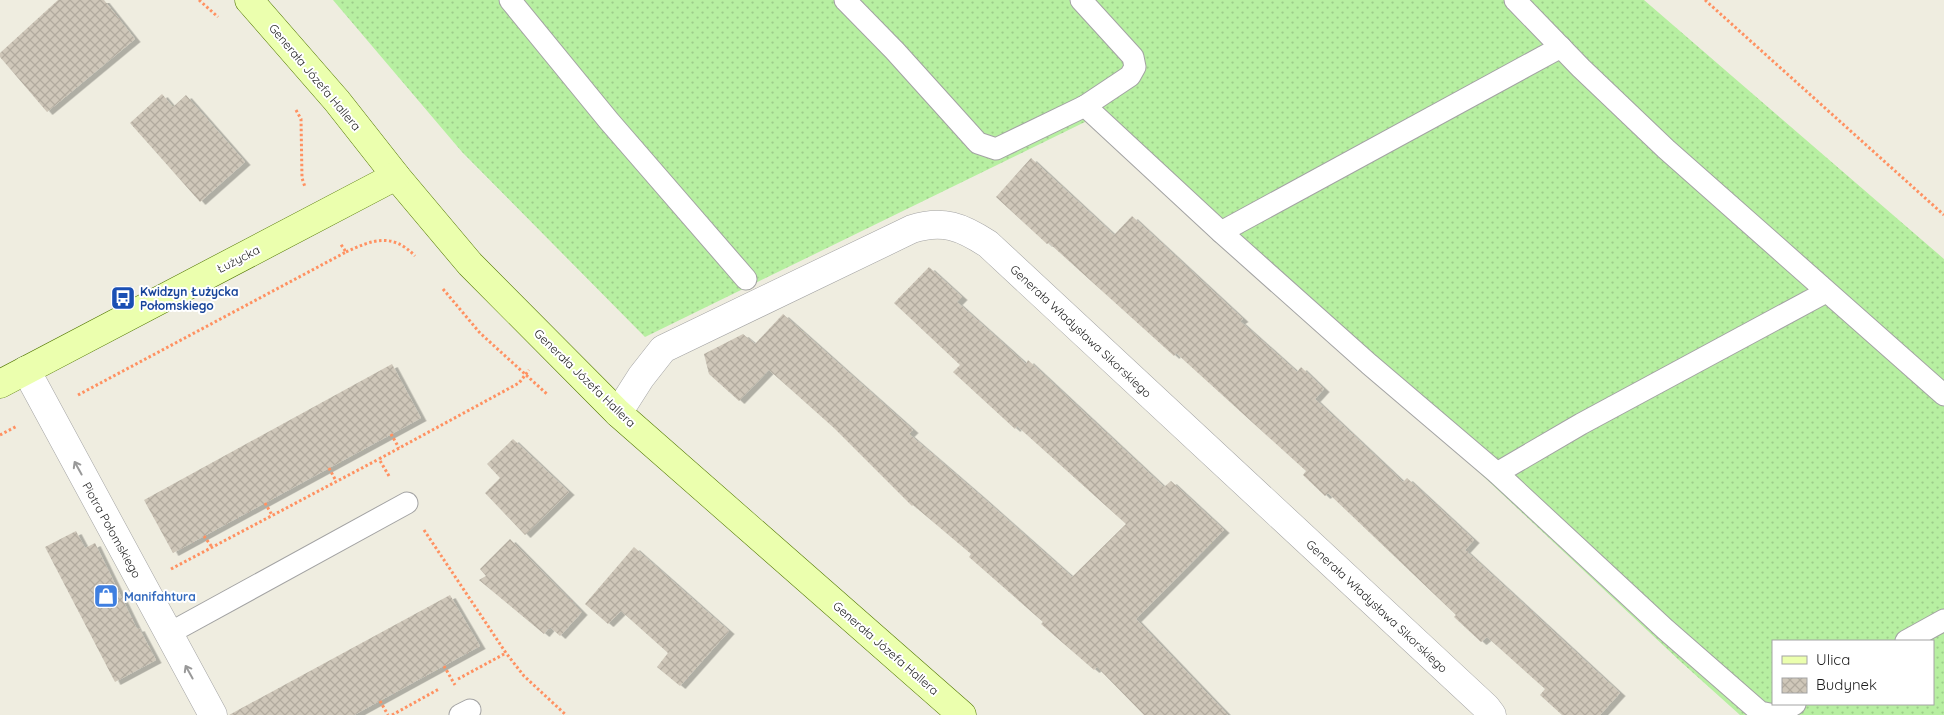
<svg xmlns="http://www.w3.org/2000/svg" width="1944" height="715" font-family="Quicksand,sans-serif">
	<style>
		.garden { fill: url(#garden-dots); fill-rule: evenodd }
		.building { fill: url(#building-cross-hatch); filter: url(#shadow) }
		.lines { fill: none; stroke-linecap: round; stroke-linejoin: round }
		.lane-casing { stroke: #a3a3a3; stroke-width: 23 }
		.street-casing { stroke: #a3a3a3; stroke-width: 29 }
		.secondary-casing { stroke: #517600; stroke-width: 29 }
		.path { stroke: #ff9161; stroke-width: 3; stroke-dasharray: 2.5 2.5; stroke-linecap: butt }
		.lane { stroke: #fff; stroke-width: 21 }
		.street { stroke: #fff; stroke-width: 28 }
		.secondary { stroke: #ebffae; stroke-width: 28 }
		.oneway { stroke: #999 }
		.labels { text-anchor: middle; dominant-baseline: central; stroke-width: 4; stroke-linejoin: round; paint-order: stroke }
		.street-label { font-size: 12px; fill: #1c1c1c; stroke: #fff }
		.transit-label { font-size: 12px; font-weight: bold; fill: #164399; stroke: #fff; text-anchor: start }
		.shop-label { font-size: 12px; font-weight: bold; fill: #366cbe; stroke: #fff; text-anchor: start }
	</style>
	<defs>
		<pattern id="garden-dots" width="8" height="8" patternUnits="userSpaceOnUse" patternTransform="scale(1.25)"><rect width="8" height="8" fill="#b7efa1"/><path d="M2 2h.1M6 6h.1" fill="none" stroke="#9dcc8a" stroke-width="1.8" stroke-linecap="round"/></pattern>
		<pattern id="building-cross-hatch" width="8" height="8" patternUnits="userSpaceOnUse" patternTransform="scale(1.25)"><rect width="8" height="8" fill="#cfc7b9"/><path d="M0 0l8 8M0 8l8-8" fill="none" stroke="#b1aa9e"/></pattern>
		<filter id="shadow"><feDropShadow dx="5.5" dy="3" stdDeviation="0" flood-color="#0004"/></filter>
	</defs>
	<rect width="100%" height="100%" fill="#efede0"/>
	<!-- garden -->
	<path class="garden" d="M333,0H1644L1944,259V715H1740L1681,662L1483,476L1089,120L645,337L462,152ZM1773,641H1933V704H1773Z"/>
	<!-- building -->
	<g class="building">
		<polygon points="58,0 104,0 135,39 47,112 0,57 0,53"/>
		<polygon points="162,94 173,107 186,95 245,162 200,202 130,123"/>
		<polygon points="1031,158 1114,235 1132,216 1243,319 1240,321 1297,372 1301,367 1324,389 1315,399 1403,482 1407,478 1474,540 1465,550 1620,693 1600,715 1562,715 1540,695 1545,689 1487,637 1481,642 1454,617 1456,615 1328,493 1325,496 1303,475 1306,471 1176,353 1174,356 1049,243 1047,244 996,197"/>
		<polygon points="929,267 962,297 957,302 1026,364 1028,360 1164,487 1171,481 1224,530 1136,619 1228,715 1144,715 1097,667 1094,670 1041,624 1043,622 969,557 971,554 913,505 912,506 834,428 769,370 739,401 709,374 704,354 743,334 755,344 783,314 913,430 909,434 982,497 1072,577 1126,524 1017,426 1015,429 953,372 960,365 894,303"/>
		<polygon points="392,364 421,418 173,553 144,500"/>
		<polygon points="513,439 569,492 525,535 485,493 500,478 487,464"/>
		<polygon points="76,531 85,548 95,543 137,629 139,628 156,660 115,682 45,547"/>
		<polygon points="510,539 582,612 560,636 550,627 544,634 479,580 486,576 480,569"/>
		<polygon points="634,547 729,631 680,686 657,667 668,653 621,611 608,624 585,604"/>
		<polygon points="450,595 480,646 354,715 229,715"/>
	</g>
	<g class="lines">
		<defs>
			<g id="lane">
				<polyline points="510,0 609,121 746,279"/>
				<polyline points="845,0 895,51 978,143 996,149 1085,106 1221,232 1369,364 1497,473 1665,629 1760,712 1774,715"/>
				<polyline points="1081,0 1133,57 1135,67 1130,76 1085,106"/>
				<polyline points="1515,0 1581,68 1666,149 1944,395"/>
				<polyline points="1221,232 1561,47"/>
				<polyline points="1497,473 1581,424 1826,292"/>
				<polyline points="168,634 407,503"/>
				<polyline points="1906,641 1944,620"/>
				<polyline points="460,715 470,710"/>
				<polyline points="1776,715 1795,704"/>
			</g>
			<g id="street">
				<polyline points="26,370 213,715"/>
				<path d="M618,413L641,377L663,349L912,229C943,219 962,227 988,244L1486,707L1492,715"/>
			</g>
			<g id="secondary">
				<polyline points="249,0 337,101 396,176 470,264 618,413 962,715"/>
				<polyline points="0,384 396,176"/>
			</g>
		</defs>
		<!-- lane casing -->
		<use href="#lane" class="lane-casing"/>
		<!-- street casing -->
		<use href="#street" class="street-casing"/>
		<!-- secondary casing -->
		<use href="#secondary" class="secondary-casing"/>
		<!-- path -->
		<g class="path">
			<polyline points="199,0 218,17"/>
			<polyline points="1705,0 1944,215"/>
			<polyline points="296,110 301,119 302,178 305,187"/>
			<path d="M346,252C372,240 392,232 415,256"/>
			<polyline points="443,289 480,333 548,395"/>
			<polyline points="78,395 346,252 340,243"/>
			<polyline points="391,434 399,448"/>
			<polyline points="0,435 17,426"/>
			<polyline points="329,468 336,481"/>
			<polyline points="389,476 379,459 519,383 529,370"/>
			<polyline points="265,503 272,515"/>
			<polyline points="424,530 506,653 524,676 566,715"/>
			<polyline points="204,536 212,547"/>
			<polyline points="171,569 379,459"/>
			<polyline points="444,666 455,685"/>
			<polyline points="458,679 506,653"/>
			<polyline points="380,701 388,715"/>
			<polyline points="392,715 439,689"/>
		</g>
		<!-- lane -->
		<use href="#lane" class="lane"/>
		<!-- street -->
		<use href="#street" class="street"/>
		<!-- secondary -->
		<use href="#secondary" class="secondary"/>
	</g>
	<!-- one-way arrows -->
	<defs><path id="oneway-shaft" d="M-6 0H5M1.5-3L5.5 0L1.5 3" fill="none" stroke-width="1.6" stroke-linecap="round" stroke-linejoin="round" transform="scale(1.25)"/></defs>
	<g class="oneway">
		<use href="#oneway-shaft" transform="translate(78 468) rotate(-119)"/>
		<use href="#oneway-shaft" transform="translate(189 672) rotate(-119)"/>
	</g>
	<!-- icons -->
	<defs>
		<symbol id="bus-square" viewBox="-11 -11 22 22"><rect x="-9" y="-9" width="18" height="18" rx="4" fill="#1a4fb4" stroke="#fff"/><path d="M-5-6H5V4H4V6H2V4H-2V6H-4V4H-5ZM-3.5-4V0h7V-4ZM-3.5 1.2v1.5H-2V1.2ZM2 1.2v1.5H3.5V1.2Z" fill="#fff"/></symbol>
		<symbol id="shop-square" viewBox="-11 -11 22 22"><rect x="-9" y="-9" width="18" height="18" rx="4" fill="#3f7fe0" stroke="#fff"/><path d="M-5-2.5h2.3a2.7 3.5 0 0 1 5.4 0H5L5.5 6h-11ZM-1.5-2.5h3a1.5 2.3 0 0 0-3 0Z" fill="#fff"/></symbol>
	</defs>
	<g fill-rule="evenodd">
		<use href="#bus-square" x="109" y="284" width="28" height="28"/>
		<use href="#shop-square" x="92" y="582" width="28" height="28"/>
	</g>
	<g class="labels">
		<!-- street labels -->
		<g class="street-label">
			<text transform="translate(315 77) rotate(50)">Generała Józefa Hallera</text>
			<text transform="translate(238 259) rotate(-27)">Łużycka</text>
			<text transform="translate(1081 331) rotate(43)">Generała Władysława Sikorskiego</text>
			<text transform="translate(585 378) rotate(44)">Generała Józefa Hallera</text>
			<text transform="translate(112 530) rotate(61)">Piotra Połomskiego</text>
			<text transform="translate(1377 606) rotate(43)">Generała Władysława Sikorskiego</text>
			<text transform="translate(886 648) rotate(41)">Generała Józefa Hallera</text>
		</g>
		<!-- transit labels -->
		<g class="transit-label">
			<text x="140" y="291">Kwidzyn Łużycka<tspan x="140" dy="14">Połomskiego</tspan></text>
		</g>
		<!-- shop labels -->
		<g class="shop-label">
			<text x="124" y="596">Manifahtura</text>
		</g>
	</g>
	<!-- legend -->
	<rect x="1772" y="640" width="162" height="65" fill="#ffffff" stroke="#a4a4a4"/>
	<rect x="1782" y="656" width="25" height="8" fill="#ebffae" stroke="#a4a4a4"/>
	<text x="1816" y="665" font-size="15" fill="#1c1c1c">Ulica</text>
	<rect x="1782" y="678" width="25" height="15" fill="url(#building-cross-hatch)" stroke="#a4a4a4"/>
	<text x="1816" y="690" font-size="15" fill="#1c1c1c">Budynek</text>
</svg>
